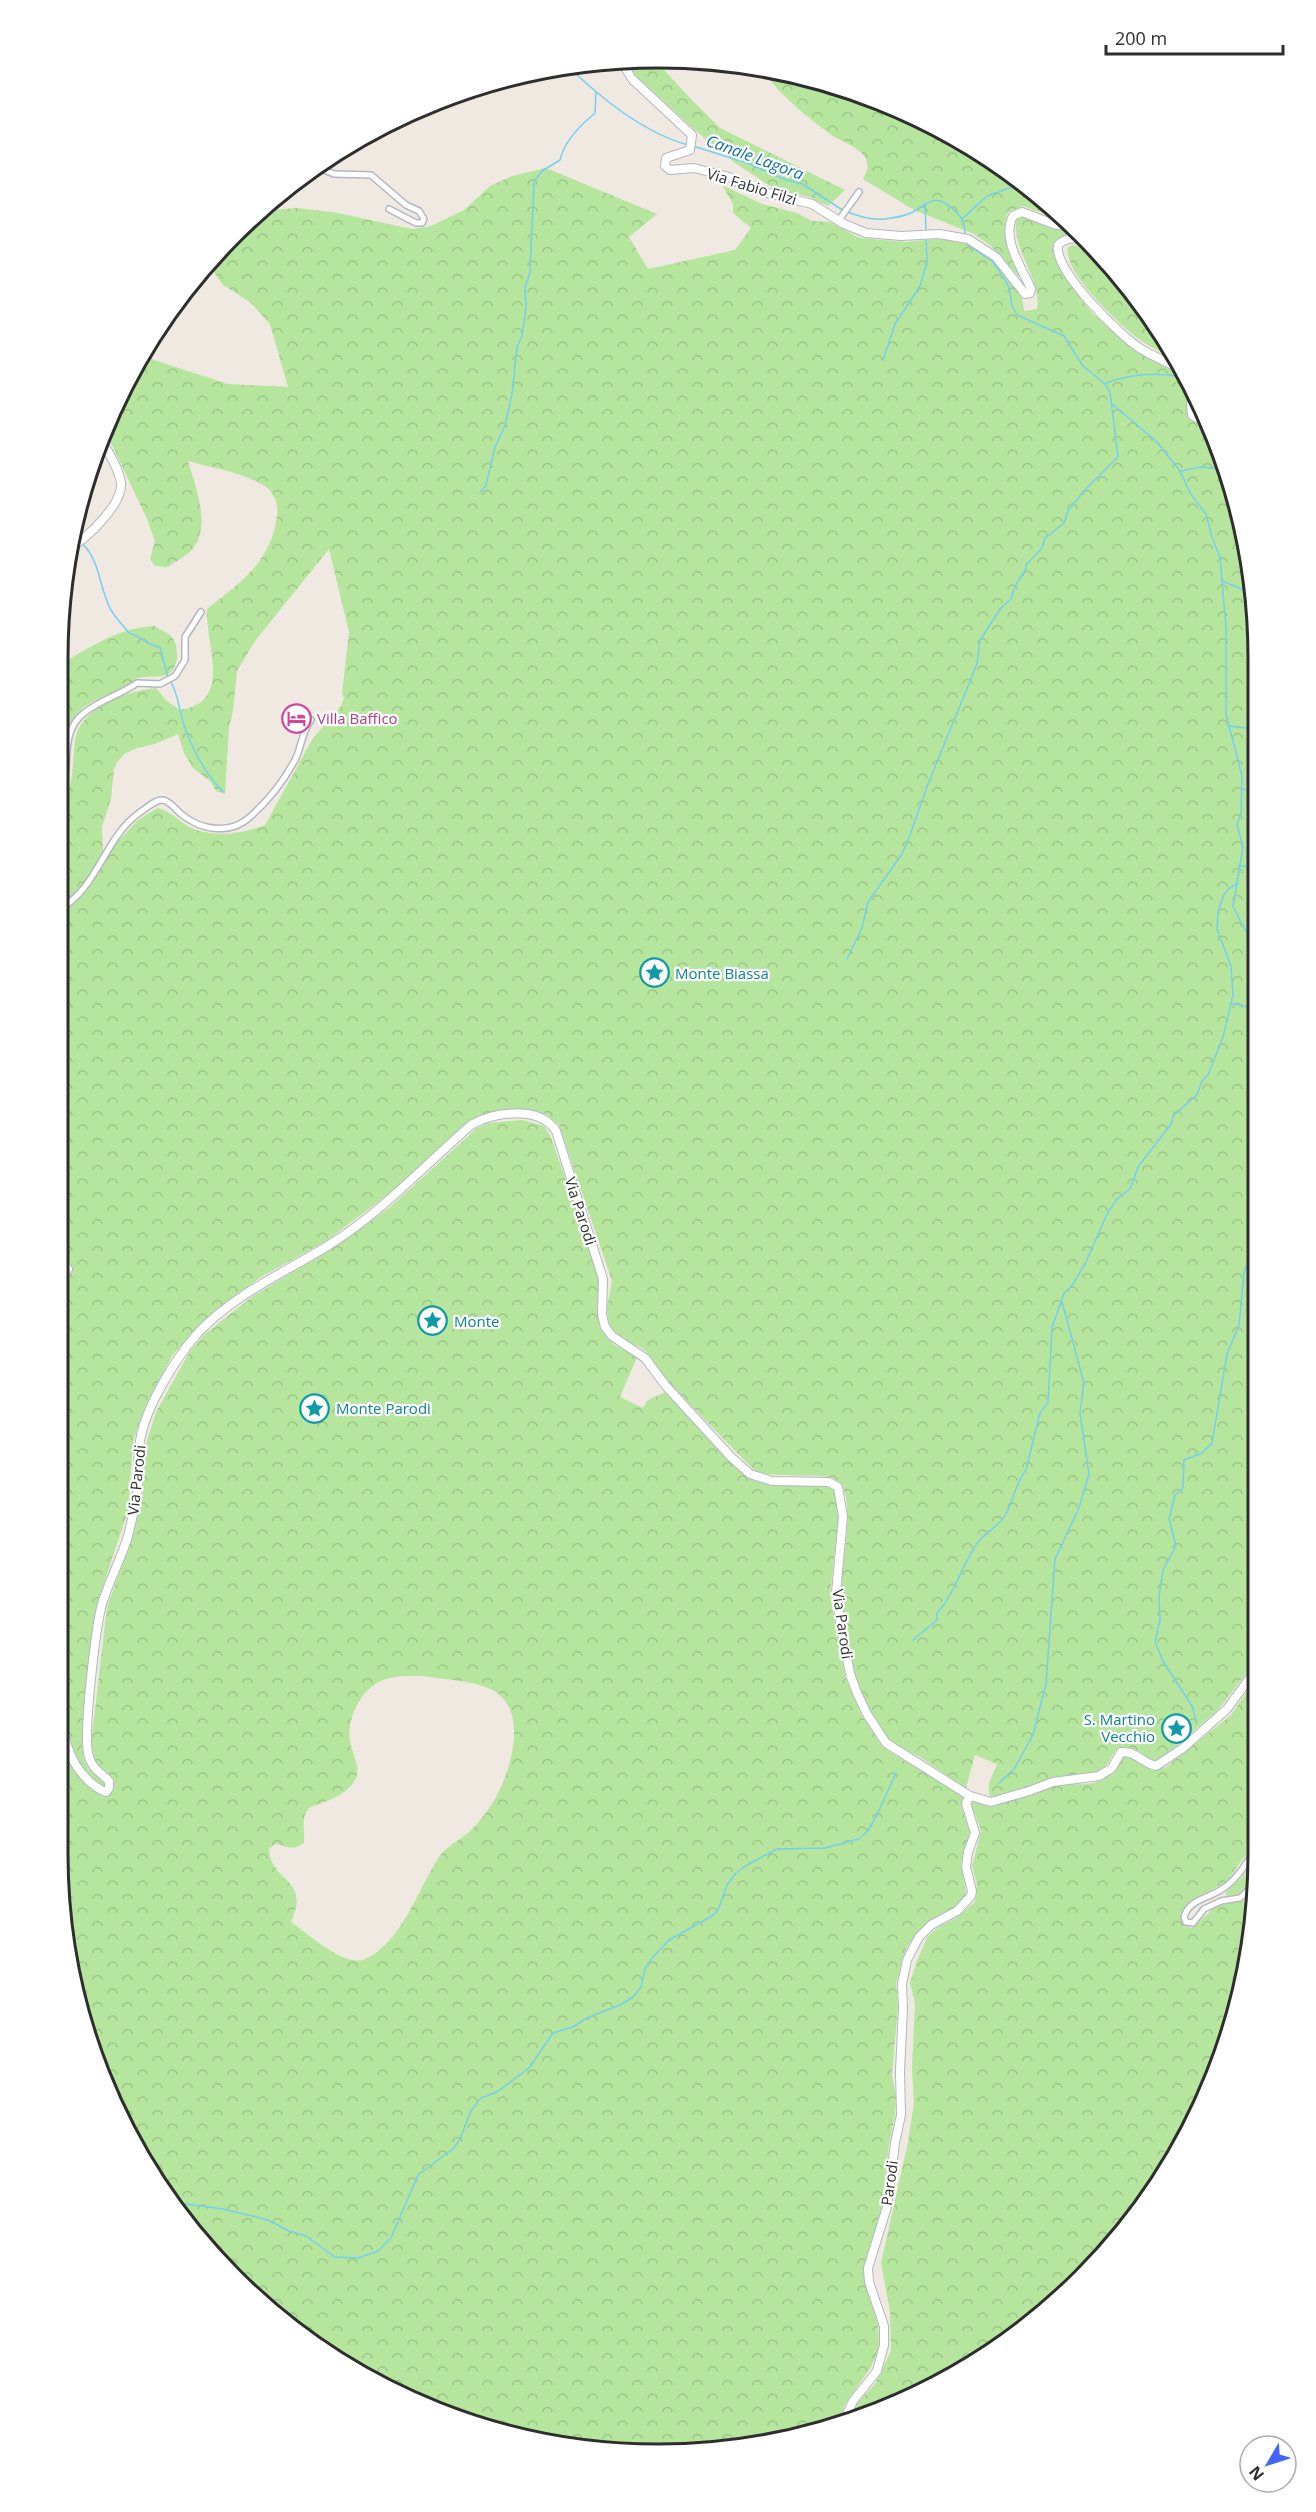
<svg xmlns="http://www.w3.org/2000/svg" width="1316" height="2512" font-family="'Open Sans',sans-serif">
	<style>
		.forest { fill: url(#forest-crowns); fill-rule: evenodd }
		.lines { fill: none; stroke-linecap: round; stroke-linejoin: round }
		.stream { stroke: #75cff0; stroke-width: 1.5 }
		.street-casing { stroke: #b4b7c1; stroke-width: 8 }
		.secondary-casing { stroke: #b4b7c1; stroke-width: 10 }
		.street { stroke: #fff; stroke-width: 5 }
		.secondary { stroke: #fff; stroke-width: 8 }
		.labels { text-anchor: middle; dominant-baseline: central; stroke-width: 4.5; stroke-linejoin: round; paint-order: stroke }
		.street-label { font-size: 15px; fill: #2e2e2e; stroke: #fff }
		.hotel-label { font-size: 15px; fill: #b23c85; stroke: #fff; text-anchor: start }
		.culture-label { font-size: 15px; fill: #0d838f; stroke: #fff; text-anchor: start }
		.water-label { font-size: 16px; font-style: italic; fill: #0d6fa3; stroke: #fff }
		.rim { fill: none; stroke: #2e2e2e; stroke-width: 3 }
	</style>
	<defs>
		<pattern id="forest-crowns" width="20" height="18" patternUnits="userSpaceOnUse" patternTransform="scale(1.5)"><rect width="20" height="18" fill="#b6e59e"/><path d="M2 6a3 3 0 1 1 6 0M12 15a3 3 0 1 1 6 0" fill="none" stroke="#9dc588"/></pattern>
	</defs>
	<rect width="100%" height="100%" fill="#efe9e1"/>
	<!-- forest -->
	<g class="forest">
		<polygon points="655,60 688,96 720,128 845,190 828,206 809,197 776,190 735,163 696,131 635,75 626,61"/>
		<path d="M761,69L814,78L924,119L1054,206L1066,219L1057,218L1023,206L1008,212C996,246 1019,252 1020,278L991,246L974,234L914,210L863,179C866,173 869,168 867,161C862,147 841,142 830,134C806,116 778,93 761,69Z"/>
		<path d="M546,168L657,214L629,237L648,269L735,250L751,228L733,213V204L722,185L762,204L797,213L812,221L830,222L859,238L905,242L935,239L964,242L994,261L1022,297L1024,311L1037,309C1042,278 1013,253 1016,221L1021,216L1052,228L1076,230L1083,237L1067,235L1058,239L1053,247L1059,266L1079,297L1093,314L1141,354L1183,375L1194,395L1187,405L1189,419L1196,422L1206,416L1213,428L1254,579L1257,1659L1219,1709L1160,1760L1155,1762C1143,1757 1137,1746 1122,1747C1112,1748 1111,1766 1098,1772C1083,1778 1068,1774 1053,1778C1032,1784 1013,1793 991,1797C984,1787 994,1774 997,1764L975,1755L966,1788C950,1778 935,1767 920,1757C909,1751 897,1748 888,1739C860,1710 841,1633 841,1593C841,1570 857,1497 838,1481C825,1470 776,1481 754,1470L666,1380L647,1352L640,1347L629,1343L611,1328L608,1319L607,1307L612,1281L559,1125L546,1114L526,1109L480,1115L470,1121L429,1161L378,1202L326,1241L261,1277L224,1304L199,1325L172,1356L145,1407L133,1441L128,1511L96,1607L82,1745C83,1753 84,1763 89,1769C95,1776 105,1778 105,1788C84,1777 73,1754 68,1731L57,1624L58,1287L70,1275L72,1269L66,1261L58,1260V824C64,808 70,791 72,774C74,761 73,745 77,732C87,706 131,690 156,688L167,701L180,710C234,702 205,645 207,609C241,582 271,562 277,516C279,504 274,491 263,485C240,472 213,468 188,461C195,485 211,525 194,547C189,555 176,561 168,567L155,566L150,559L155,541L147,519L105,430L119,392L142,356L228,384L288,387L270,324L250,302L223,285L208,264L257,211L298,208L338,213L412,229L431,226L464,210L490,186L512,176ZM329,549L349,632L342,694L344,698L341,706L313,738L265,825C242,834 208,839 186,825C175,818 170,811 157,808L137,821L110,850H103L102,827L111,799L114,769L118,761L124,754L137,748L155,744L178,734L184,753L193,768L210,781L216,791L225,794L229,727L233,711L237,671L255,641Z"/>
		<path d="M1072,245C1115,246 1154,325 1173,358C1162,352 1150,347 1140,340C1121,326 1062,272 1068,247Z"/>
		<path d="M154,626C159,629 165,631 170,635C179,643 180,665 170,673C162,679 148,675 138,678C133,680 131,683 127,686C111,695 87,700 75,716C58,737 64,763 58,787V666C88,648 118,628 154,626Z"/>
		<path d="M523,1120L544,1126L550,1135L601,1278L597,1307L601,1329L613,1344L637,1357L620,1397L643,1408L648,1400L666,1392L747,1478C776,1491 813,1479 834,1490L839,1512L830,1595L845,1676L860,1712L881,1745L890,1752L964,1796L961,1806L970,1832L961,1862L966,1893L964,1899L952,1909L930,1921L916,1935L907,1947L896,1983L898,2005L892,2075L896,2096L895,2115L889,2144L881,2209L864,2271L865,2282L878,2325L879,2349L871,2367L846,2403L838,2421L830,2429L813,2435L772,2441L756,2436L749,2439L743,2446L698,2454H618L515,2437L512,2428L488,2417L453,2412L416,2403L324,2354L261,2306L181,2220L137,2154L89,2048L68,1971L57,1854V1727C62,1757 79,1781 104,1797L113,1790V1780L96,1764L91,1744L107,1607L131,1541L143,1494L145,1447L156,1412L190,1351L205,1334L253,1296L330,1250L388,1209L476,1129L487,1123ZM423,1676C445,1680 475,1680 494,1691C533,1714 507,1787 485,1814C480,1820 476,1826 470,1831C461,1840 445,1847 439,1857C419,1887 401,1944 365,1959C344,1968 309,1934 291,1922C311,1877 271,1884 269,1849L275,1844C287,1846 294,1852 304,1842C305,1828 300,1818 310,1807C326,1802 348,1795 356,1778C361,1768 352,1753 350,1742C346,1718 362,1686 386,1679C398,1675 412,1676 423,1676Z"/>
		<path d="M1257,1677L1258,1838L1229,1878L1221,1885L1190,1901L1180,1914L1184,1926L1192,1928L1216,1906L1243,1901L1258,1889L1238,2010L1197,2120L1135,2220L1055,2306L992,2354L888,2409L850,2422L857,2403L875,2384L891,2351L890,2312L881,2263L908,2142L914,2103L912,2068L915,2003L910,1983L916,1963L928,1936L937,1928L956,1918L975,1902L977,1885L972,1866L981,1831L970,1801L994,1805L1065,1783C1092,1787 1111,1782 1121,1756L1136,1758L1151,1770L1166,1767L1231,1715Z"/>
		<polygon points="1258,1854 1258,1874 1238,1894 1227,1896 1225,1893 1243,1876"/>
	</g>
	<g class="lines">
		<!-- stream -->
		<g class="stream">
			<path d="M567,65C599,97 644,133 688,145"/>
			<polyline points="693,146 747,163 786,180 801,183 844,211"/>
			<polyline points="925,203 926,232"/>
			<path d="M848,212C860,217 873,220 885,219C893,218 905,216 913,212C929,202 936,193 954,210C962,217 965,224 965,235"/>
			<polyline points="962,219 987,196 1021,184"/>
			<polyline points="883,360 895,324 920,286 927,262 926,236"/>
			<path d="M1106,383C1130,374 1157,372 1184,377"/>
			<path d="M1111,403L1156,441L1180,471L1190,493L1206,514L1212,537L1220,557L1226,628V714L1242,776L1241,813L1237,825L1243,847L1233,906C1239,919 1246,933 1255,944"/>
			<polyline points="1181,471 1201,467 1224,469"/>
			<path d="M480,493L486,485L495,447L505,426L512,394L517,347L522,336L526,308L525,288L530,272L534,182L542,171L560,160C564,141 581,125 595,113L596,92"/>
			<polyline points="74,525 78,537"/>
			<path d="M83,544C100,562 99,585 109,606C113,616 123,625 129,633C142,636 147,646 160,647L168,678"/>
			<polyline points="1222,581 1254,594"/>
			<path d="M171,682C177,693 178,702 181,714C186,737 206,778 224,792"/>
			<polyline points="1229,726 1254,729"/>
			<polyline points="1243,789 1254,792"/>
			<polyline points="1239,865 1255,869"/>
			<polyline points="847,959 862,928 868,902 902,854 909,838 928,784 977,664 980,640 1001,608 1011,599 1015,586 1026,569 1026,565 1042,548 1045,538 1064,523 1068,511 1083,492 1118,457 1110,392 1105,384 1083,366 1064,336 1017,315 1012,306 1009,287 999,270 992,261 965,243"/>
			<polyline points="1231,1003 1255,1009"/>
			<path d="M913,1640L937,1620V1613C956,1592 961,1567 976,1545C984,1532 999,1528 1007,1512C1014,1498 1016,1482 1026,1470L1040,1413L1048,1402L1052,1328L1064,1293L1071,1287L1085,1264L1108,1212L1118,1198L1130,1189L1138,1167L1171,1124L1174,1115L1197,1095L1202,1081L1208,1075L1223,1037L1233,995L1231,966L1217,929L1218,912L1224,894L1231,887L1238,883"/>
			<polyline points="1196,1721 1192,1706 1163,1661 1155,1642 1160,1620 1159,1596 1163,1570 1176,1546 1169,1519 1175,1495 1183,1488 1184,1460 1202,1453 1212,1443 1227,1354 1239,1325 1244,1273 1246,1267 1256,1259"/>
			<polyline points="999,1783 1014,1769 1033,1735 1046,1684 1055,1559 1079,1508 1089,1474 1080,1413 1084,1383 1062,1302"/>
			<polyline points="172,2206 185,2204 223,2209 268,2220 289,2231 306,2236 335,2257 358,2258 378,2251 391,2238 418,2175 454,2148 460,2139 471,2111 481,2098 497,2092 529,2068 553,2033 573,2027 587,2018 622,2004 633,1997 641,1987 645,1969 652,1958 669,1940 712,1916 718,1910 727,1885 736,1873 747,1865 777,1849 825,1848 859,1839 867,1832 876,1817 896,1773"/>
		</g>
		<defs>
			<g id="street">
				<polyline points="317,167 334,174 371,175 406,205 419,211 424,219 422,223 416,223 389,209"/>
				<polyline points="839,220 859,192"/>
				<polyline points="58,637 64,627"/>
				<path d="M58,806C61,797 64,788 65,779C68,756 63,729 84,713C100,700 120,695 137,683L160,684L175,676L185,660V637L201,612"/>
				<path d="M58,910C98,889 104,838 139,813C145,809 156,799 163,800C170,801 176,810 181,814C202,831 231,835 251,816C269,800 285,779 296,758C301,747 303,729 311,720"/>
				<path d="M1258,1845C1248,1860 1240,1876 1225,1887C1212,1898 1189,1898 1184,1917L1186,1922L1193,1923L1204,1909L1221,1901L1240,1898L1258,1881"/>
			</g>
			<g id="secondary">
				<path d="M621,61L632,79L692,135L690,150L666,158L665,166L670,170L694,168L729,177L751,189L812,204L844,224L866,233L901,236L939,234L968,239L996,257L1025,294L1030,293L1031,289C1022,268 1001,239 1013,216L1022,212L1056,225L1073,226"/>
				<path d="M1090,244C1078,238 1069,235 1058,245C1053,270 1120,336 1141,349C1153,356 1166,362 1179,368"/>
				<polyline points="1196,398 1191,404 1192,415 1197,418 1204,413"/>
				<path d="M70,548C87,538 123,504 121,483C119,468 108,452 101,439"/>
				<polyline points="58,1282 68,1269 64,1264 58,1264"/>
				<path d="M57,1684C61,1719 62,1757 90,1782C95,1786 99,1790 106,1792L109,1788V1781C101,1773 92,1768 89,1757C82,1738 96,1626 102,1604C109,1581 121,1559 128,1536C132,1520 136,1503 138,1487C139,1472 137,1456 140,1441C145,1408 175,1359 197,1334C234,1294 284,1273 329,1245C382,1212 424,1166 471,1125C494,1112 539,1105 556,1131L603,1279L602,1315L605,1327L612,1336L645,1358L666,1386L731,1457L750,1474L772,1481L829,1482L838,1487L843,1517L836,1593L842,1633L850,1674L857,1693L867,1714L886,1743L970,1796L991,1802L1029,1791L1053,1782L1099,1776L1112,1768L1121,1752C1136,1751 1142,1763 1156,1766L1183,1748L1227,1709L1257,1668"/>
				<polyline points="842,2425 853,2401 877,2371 884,2345 884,2326 869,2282 868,2268 887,2207 895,2143 901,2115 900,2071 903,2008 902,1984 907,1960 919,1937 931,1925 957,1911 971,1896 972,1891 966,1867 968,1852 975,1833 966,1803 970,1796"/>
				<polyline points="750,2445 758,2441 763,2443"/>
			</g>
		</defs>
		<!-- street casing -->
		<use href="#street" class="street-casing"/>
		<!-- secondary casing -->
		<use href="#secondary" class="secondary-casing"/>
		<!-- street -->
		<use href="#street" class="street"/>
		<!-- secondary -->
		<use href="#secondary" class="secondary"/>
	</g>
	<!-- icons -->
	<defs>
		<symbol id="hotel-ring" viewBox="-11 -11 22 22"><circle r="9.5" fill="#fff" stroke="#d1479c" stroke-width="1.5"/><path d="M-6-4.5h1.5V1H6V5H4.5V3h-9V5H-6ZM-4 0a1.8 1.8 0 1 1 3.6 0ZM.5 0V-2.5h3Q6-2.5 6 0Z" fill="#d1479c"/></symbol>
		<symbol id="sight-ring" viewBox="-11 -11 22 22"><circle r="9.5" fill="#fff" stroke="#0f9aa8" stroke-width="1.5"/><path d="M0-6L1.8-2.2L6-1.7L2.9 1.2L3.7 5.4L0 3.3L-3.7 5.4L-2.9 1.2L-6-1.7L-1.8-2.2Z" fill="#0f9aa8"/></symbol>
	</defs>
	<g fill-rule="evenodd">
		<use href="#hotel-ring" x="280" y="702" width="33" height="33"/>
		<use href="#sight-ring" x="638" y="956" width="33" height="33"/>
		<use href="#sight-ring" x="416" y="1304" width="33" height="33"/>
		<use href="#sight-ring" x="298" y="1392" width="33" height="33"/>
		<use href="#sight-ring" x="1160" y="1712" width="33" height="33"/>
	</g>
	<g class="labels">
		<!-- street labels -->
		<g class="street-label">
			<text transform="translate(752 186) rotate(17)">Via Fabio Filzi</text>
			<text transform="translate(581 1211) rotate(72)">Via Parodi</text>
			<text transform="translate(136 1480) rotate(-84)">Via Parodi</text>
			<text transform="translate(843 1624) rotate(82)">Via Parodi</text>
			<text transform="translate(889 2183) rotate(-82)">Parodi</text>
		</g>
		<!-- hotel labels -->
		<g class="hotel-label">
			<text x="317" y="718">Villa Baffico</text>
		</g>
		<!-- culture labels -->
		<g class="culture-label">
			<text x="675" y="973">Monte Biassa</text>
			<text x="454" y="1321">Monte</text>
			<text x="336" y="1408">Monte Parodi</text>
			<text x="1155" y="1719" text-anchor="end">S. Martino<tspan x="1155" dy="17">Vecchio</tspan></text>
		</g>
		<!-- water labels -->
		<g class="water-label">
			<text transform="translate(755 157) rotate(20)">Canale Lagora</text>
		</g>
	</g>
	<!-- crop -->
	<path d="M0 0H1316V2512H0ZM658 68H658A590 590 0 0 1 1248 658V1854A590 590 0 0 1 658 2444H658A590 590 0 0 1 68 1854V658A590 590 0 0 1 658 68Z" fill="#fff" fill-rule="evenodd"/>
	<path class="rim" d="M658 68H658A590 590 0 0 1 1248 658V1854A590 590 0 0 1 658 2444H658A590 590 0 0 1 68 1854V658A590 590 0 0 1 658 68Z"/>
	<!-- north arrow -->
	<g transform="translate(1268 2464) rotate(231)"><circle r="28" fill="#ffffff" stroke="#ababab" stroke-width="1.5"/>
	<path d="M0-4.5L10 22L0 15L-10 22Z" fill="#4264fb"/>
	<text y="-9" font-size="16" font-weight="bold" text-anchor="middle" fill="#2e2e2e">N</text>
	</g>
	<!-- scale -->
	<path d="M1106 45v9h177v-9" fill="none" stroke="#2e2e2e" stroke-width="3"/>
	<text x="1115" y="45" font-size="18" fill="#2e2e2e" stroke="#ffffff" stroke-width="4.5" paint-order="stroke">200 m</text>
</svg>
